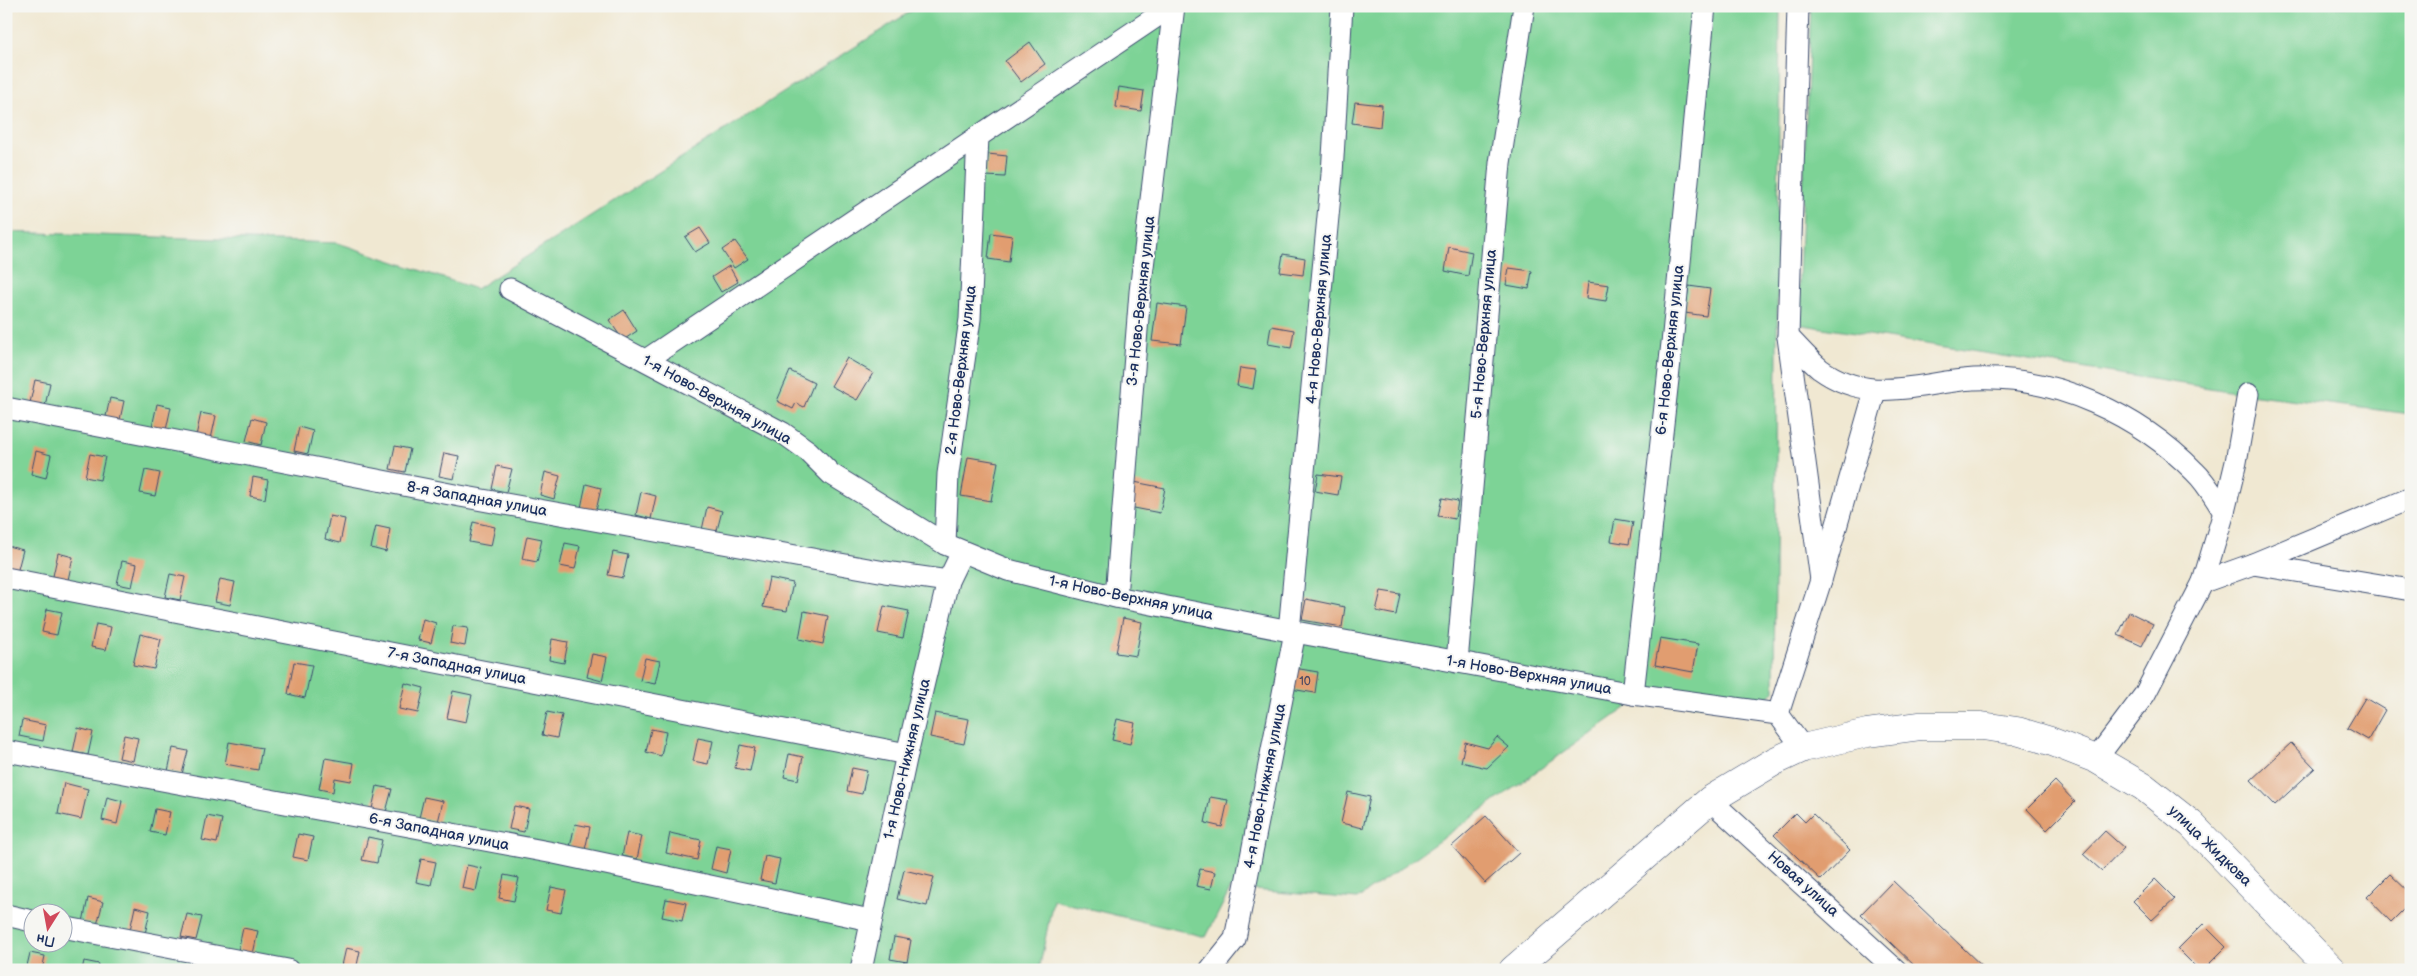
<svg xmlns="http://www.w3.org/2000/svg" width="2417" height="976" font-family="'Balsamiq Sans',sans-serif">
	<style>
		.green { fill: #7dd396; stroke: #4c817a; fill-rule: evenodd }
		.building { fill: #e19d6f }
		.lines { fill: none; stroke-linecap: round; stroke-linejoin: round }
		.minor-casing { stroke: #3b4b6f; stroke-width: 23 }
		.secondary-casing { stroke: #3b4b6f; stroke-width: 29 }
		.minor { stroke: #fff; stroke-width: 21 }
		.secondary { stroke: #fff; stroke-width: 28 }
		.labels { text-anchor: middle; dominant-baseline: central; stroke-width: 4; stroke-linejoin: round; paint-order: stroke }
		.number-label { font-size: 12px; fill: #4c4a62 }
		.street-label { font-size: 15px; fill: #1b2f5e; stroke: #f6f6f2 }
	</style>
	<rect width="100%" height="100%" fill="#f6f6f2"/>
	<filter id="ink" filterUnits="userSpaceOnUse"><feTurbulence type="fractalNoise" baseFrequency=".02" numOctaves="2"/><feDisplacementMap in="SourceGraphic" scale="10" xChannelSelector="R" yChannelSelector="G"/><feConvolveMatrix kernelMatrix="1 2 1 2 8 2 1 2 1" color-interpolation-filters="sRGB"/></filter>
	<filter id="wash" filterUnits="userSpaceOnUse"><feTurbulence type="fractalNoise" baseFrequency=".0096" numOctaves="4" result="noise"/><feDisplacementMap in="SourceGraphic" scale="20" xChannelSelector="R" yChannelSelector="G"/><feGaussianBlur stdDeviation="1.12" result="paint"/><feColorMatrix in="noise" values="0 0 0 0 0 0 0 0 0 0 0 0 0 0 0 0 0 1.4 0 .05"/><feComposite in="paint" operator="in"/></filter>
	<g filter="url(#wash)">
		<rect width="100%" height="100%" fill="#f0e8d2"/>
		<!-- green -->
		<g class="green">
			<path d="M919,6H1780L1774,691L1756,712L1640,698L1357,899L1231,888L1206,937L1053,900L1039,970H6V232L338,243L476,289ZM32,914H62V944H32Z"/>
			<polygon points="1811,6 2411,6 2411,414 2248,394 1797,324"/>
		</g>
		<g id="blocks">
			<!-- building -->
			<g class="building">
				<polygon points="1030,42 1045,64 1021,82 1005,61"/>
				<polygon points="1119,87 1144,91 1141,111 1116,107"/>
				<polygon points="1355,102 1382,105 1380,127 1352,123"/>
				<polygon points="988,154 1007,156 1005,177 986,176"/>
				<polygon points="700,228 710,243 695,252 685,237"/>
				<polygon points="991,233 1012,236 1009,262 988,259"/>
				<polygon points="735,241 748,259 734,268 722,250"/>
				<polygon points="1449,247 1472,252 1468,276 1445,271"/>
				<polygon points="1283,254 1305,258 1303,275 1280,272"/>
				<polygon points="729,266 738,282 721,292 712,277"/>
				<polygon points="1509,268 1532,271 1529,289 1506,285"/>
				<polygon points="1588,282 1609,285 1606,301 1586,298"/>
				<polygon points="1689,286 1710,289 1706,316 1685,313"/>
				<polygon points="1157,303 1186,307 1181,344 1152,341"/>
				<polygon points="624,310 637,331 623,340 609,320"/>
				<polygon points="1271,326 1294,330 1291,348 1268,344"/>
				<polygon points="847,358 873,373 857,400 831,386"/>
				<polygon points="1240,368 1256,370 1253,389 1237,386"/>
				<polygon points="790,371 814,383 804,407 796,403 793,409 777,401"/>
				<polygon points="35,380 50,383 45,406 30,403"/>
				<polygon points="110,398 124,401 119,424 105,421"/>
				<polygon points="157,404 171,407 166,430 152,427"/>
				<polygon points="201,413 216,416 211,439 196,436"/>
				<polygon points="252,418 266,422 261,445 246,441"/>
				<polygon points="299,427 313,431 308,454 294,451"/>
				<polygon points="395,446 410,449 405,472 390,469"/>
				<polygon points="36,451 51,455 46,478 31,474"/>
				<polygon points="444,453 459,456 454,479 439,476"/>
				<polygon points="90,454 105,457 100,480 85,477"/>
				<polygon points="968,457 998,462 991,501 961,496"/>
				<polygon points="497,466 512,469 506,492 492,489"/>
				<polygon points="145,470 160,473 155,496 140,493"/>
				<polygon points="545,472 560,476 554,499 540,495"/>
				<polygon points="1318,474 1341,477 1338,495 1315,491"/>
				<polygon points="253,477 268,480 265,499 250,496"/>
				<polygon points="1134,482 1165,488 1160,513 1129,507"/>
				<polygon points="586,484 601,488 596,511 581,508"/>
				<polygon points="641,492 656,496 651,519 636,515"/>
				<polygon points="1442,498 1458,501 1455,519 1438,516"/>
				<polygon points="707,507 722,511 716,534 702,530"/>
				<polygon points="330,516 345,519 340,543 325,539"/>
				<polygon points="1615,519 1633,522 1629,544 1611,541"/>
				<polygon points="473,522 495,527 491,546 469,542"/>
				<polygon points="376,526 390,529 386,552 371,548"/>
				<polygon points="527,536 542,539 537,562 522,559"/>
				<polygon points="565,543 580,546 575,569 560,566"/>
				<polygon points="8,546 23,550 17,573 6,570"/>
				<polygon points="613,552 628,555 623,578 608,575"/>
				<polygon points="58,553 73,557 68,580 53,576"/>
				<polygon points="122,561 137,564 132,587 117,584"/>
				<polygon points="170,574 185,577 180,600 165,597"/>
				<polygon points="769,578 793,583 787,611 763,607"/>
				<polygon points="220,579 235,582 230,605 215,602"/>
				<polygon points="1381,591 1400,594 1396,615 1376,611"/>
				<polygon points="1306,599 1345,607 1342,627 1302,620"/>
				<polygon points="884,606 909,611 903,638 878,633"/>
				<polygon points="47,609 62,612 57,635 42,632"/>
				<polygon points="804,611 828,616 823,644 799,639"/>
				<polygon points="2129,612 2153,624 2142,646 2118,635"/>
				<polygon points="1123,618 1142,622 1136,656 1116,653"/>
				<polygon points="423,619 436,623 431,643 418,640"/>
				<polygon points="96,624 111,627 106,650 91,647"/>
				<polygon points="453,626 468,628 465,646 450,643"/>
				<polygon points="140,634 161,639 154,669 133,665"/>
				<polygon points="1660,638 1698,644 1693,672 1655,665"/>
				<polygon points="552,639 568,642 564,663 549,660"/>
				<polygon points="592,654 607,657 602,681 587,677"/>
				<polygon points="645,658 660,661 655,684 640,681"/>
				<polygon points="294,662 312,665 305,698 288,694"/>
				<polygon points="1294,668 1318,672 1315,693 1291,689"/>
				<polygon points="405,683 424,688 418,713 399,709"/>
				<polygon points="453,691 472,695 466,722 447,718"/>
				<polygon points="2365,698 2385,710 2368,740 2347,728"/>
				<polygon points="547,712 562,715 557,738 542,735"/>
				<polygon points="935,713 969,719 964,744 930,737"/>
				<polygon points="1117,719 1135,723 1130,744 1112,740"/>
				<polygon points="22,720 46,725 43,741 19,736"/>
				<polygon points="78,728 93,732 88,755 73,752"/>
				<polygon points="651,729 666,732 661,756 646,752"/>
				<polygon points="124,735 138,738 133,761 119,758"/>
				<polygon points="1497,737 1509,747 1487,768 1461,762 1465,742 1488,748"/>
				<polygon points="698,738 713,741 708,764 693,761"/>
				<polygon points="229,742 262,748 258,770 225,764"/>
				<polygon points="2291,743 2315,768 2275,805 2251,780"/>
				<polygon points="740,745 755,748 750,771 735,768"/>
				<polygon points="173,748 188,751 182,774 168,771"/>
				<polygon points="789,754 803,757 798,780 784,777"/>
				<polygon points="325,758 354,763 351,781 335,778 333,792 319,789"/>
				<polygon points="852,768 867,771 862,794 847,791"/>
				<polygon points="2055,781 2075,802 2047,830 2027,809"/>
				<polygon points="64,783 88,789 81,819 58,814"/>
				<polygon points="377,786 392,789 386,812 372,809"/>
				<polygon points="1348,792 1370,797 1363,828 1341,823"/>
				<polygon points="107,797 122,801 117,824 102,820"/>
				<polygon points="424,797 443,801 438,822 419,818"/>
				<polygon points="1210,797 1228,800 1222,827 1205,823"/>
				<polygon points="514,806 529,809 524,832 509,829"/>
				<polygon points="155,809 170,812 165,835 150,832"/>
				<polygon points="1796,813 1805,822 1813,814 1850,850 1821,880 1774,835"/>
				<polygon points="207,816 222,819 217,843 202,840"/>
				<polygon points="1486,816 1519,853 1485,883 1452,846"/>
				<polygon points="575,824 590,827 585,850 570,847"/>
				<polygon points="2105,831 2124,848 2102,871 2083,854"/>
				<polygon points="627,833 642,836 637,859 622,856"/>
				<polygon points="670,833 701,840 697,860 666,853"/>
				<polygon points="298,834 313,837 308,860 293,857"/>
				<polygon points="368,837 382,840 377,863 362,860"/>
				<polygon points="716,846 731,849 726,873 711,869"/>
				<polygon points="765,856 780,859 775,883 760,880"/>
				<polygon points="421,859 436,862 431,885 416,882"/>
				<polygon points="467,865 481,868 476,891 462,888"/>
				<polygon points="1200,869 1215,872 1211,889 1196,886"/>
				<polygon points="904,870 934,877 927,906 897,899"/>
				<polygon points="2390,874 2411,894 2411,902 2391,922 2367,897"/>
				<polygon points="504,875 519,878 514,901 499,898"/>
				<polygon points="2155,879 2175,899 2152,920 2133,901"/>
				<polygon points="1893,881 1986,970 1919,970 1861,914"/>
				<polygon points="551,887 566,890 561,913 546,910"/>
				<polygon points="88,898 103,902 97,925 83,922"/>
				<polygon points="666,899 686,903 682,921 662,917"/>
				<polygon points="135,907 150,911 145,934 130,930"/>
				<polygon points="187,914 202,917 196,940 181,937"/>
				<polygon points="2203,924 2226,947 2203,970 2199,970 2178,949"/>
				<polygon points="243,928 258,931 253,954 238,951"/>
				<polygon points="894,937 911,940 907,962 890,959"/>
				<polygon points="346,948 360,951 356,970 341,970"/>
				<polygon points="30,953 45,956 42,970 26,970"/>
				<polygon points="84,961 99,964 98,970 82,970"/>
			</g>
		</g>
	</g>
	<g filter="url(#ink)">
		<use href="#blocks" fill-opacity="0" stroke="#3b4b6f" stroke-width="1"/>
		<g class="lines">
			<defs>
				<g id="minor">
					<polyline points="1798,6 1788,337 1821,580"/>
					<polyline points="510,289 783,433 808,451 831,474 945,544 1008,570 1116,597 1295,632 1633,694 1778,714 1803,748"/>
					<path d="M1788,337C1798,347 1809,360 1820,369C1871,406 1919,382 1974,379C2055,375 2139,415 2195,472C2207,483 2215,499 2224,512"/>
					<polyline points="646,360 1172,6"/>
					<polyline points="6,408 460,496 885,572 948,581"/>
					<polyline points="945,544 948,474 970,319 978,136"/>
					<polyline points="2253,564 2411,590"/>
					<polyline points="6,578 907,754"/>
					<polyline points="2203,582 2253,564 2411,498"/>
					<polyline points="1116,597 1140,292 1174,6"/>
					<polyline points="1289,631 1332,174 1342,6"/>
					<polyline points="1457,662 1500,163 1524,6"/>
					<polyline points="1633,694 1673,334 1705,6"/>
					<polyline points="1778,714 1821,580 1875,391"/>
					<polyline points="6,751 554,853 870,920"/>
					<polyline points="2096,759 2145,694 2203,582 2224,512 2236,462 2248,394"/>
					<polyline points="1710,800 1896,970"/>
					<polyline points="6,915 32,921"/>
					<polyline points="62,927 288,970"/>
					<polyline points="861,970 907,754 948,581 962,552"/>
					<polyline points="1210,970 1235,939 1295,632"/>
				</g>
				<polyline id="secondary" points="1513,970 1710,800 1775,761 1803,748 1867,733 1920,726 1982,726 2017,731 2050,741 2096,759 2144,787 2191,824 2332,970"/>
			</defs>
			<!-- minor casing -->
			<use href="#minor" class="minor-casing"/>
			<!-- secondary casing -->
			<use href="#secondary" class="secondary-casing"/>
			<!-- minor -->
			<use href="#minor" class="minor"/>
			<!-- secondary -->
			<use href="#secondary" class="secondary"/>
		</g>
	</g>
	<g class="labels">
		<!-- number labels -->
		<g class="number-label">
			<text x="1305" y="681">10</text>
		</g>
		<!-- street labels -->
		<g class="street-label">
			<text transform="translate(1141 301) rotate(-84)">3-я Ново-Верхняя улица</text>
			<text transform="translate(1319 319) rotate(-85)">4-я Ново-Верхняя улица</text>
			<text transform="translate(1484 334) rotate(-85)">5-я Ново-Верхняя улица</text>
			<text transform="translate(1670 350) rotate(-84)">6-я Ново-Верхняя улица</text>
			<text transform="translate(961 370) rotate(-83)">2-я Ново-Верхняя улица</text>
			<text transform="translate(717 400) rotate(29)">1-я Ново-Верхняя улица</text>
			<text transform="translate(477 499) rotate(10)">8-я Западная улица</text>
			<text transform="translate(1131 598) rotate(12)">1-я Ново-Верхняя улица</text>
			<text transform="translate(457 666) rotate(11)">7-я Западная улица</text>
			<text transform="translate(1529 675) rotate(10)">1-я Ново-Верхняя улица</text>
			<text transform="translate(907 759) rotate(-77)">1-я Ново-Нижняя улица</text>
			<text transform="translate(1265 786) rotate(-79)">4-я Ново-Нижняя улица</text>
			<text transform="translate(439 832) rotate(11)">6-я Западная улица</text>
			<text transform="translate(2210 846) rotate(44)">улица Жидкова</text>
			<text transform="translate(1803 884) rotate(42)">Новая улица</text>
		</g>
	</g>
	<!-- margin -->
	<rect width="2417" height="976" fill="none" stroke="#f6f6f2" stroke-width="25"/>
	<!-- north arrow -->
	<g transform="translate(48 928) rotate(191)"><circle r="24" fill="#f6f6f2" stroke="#9ea6b7"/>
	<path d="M0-4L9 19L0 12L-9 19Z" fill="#d1495b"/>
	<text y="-8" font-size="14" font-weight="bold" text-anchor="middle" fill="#1b2f5e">Пн</text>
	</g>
</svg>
